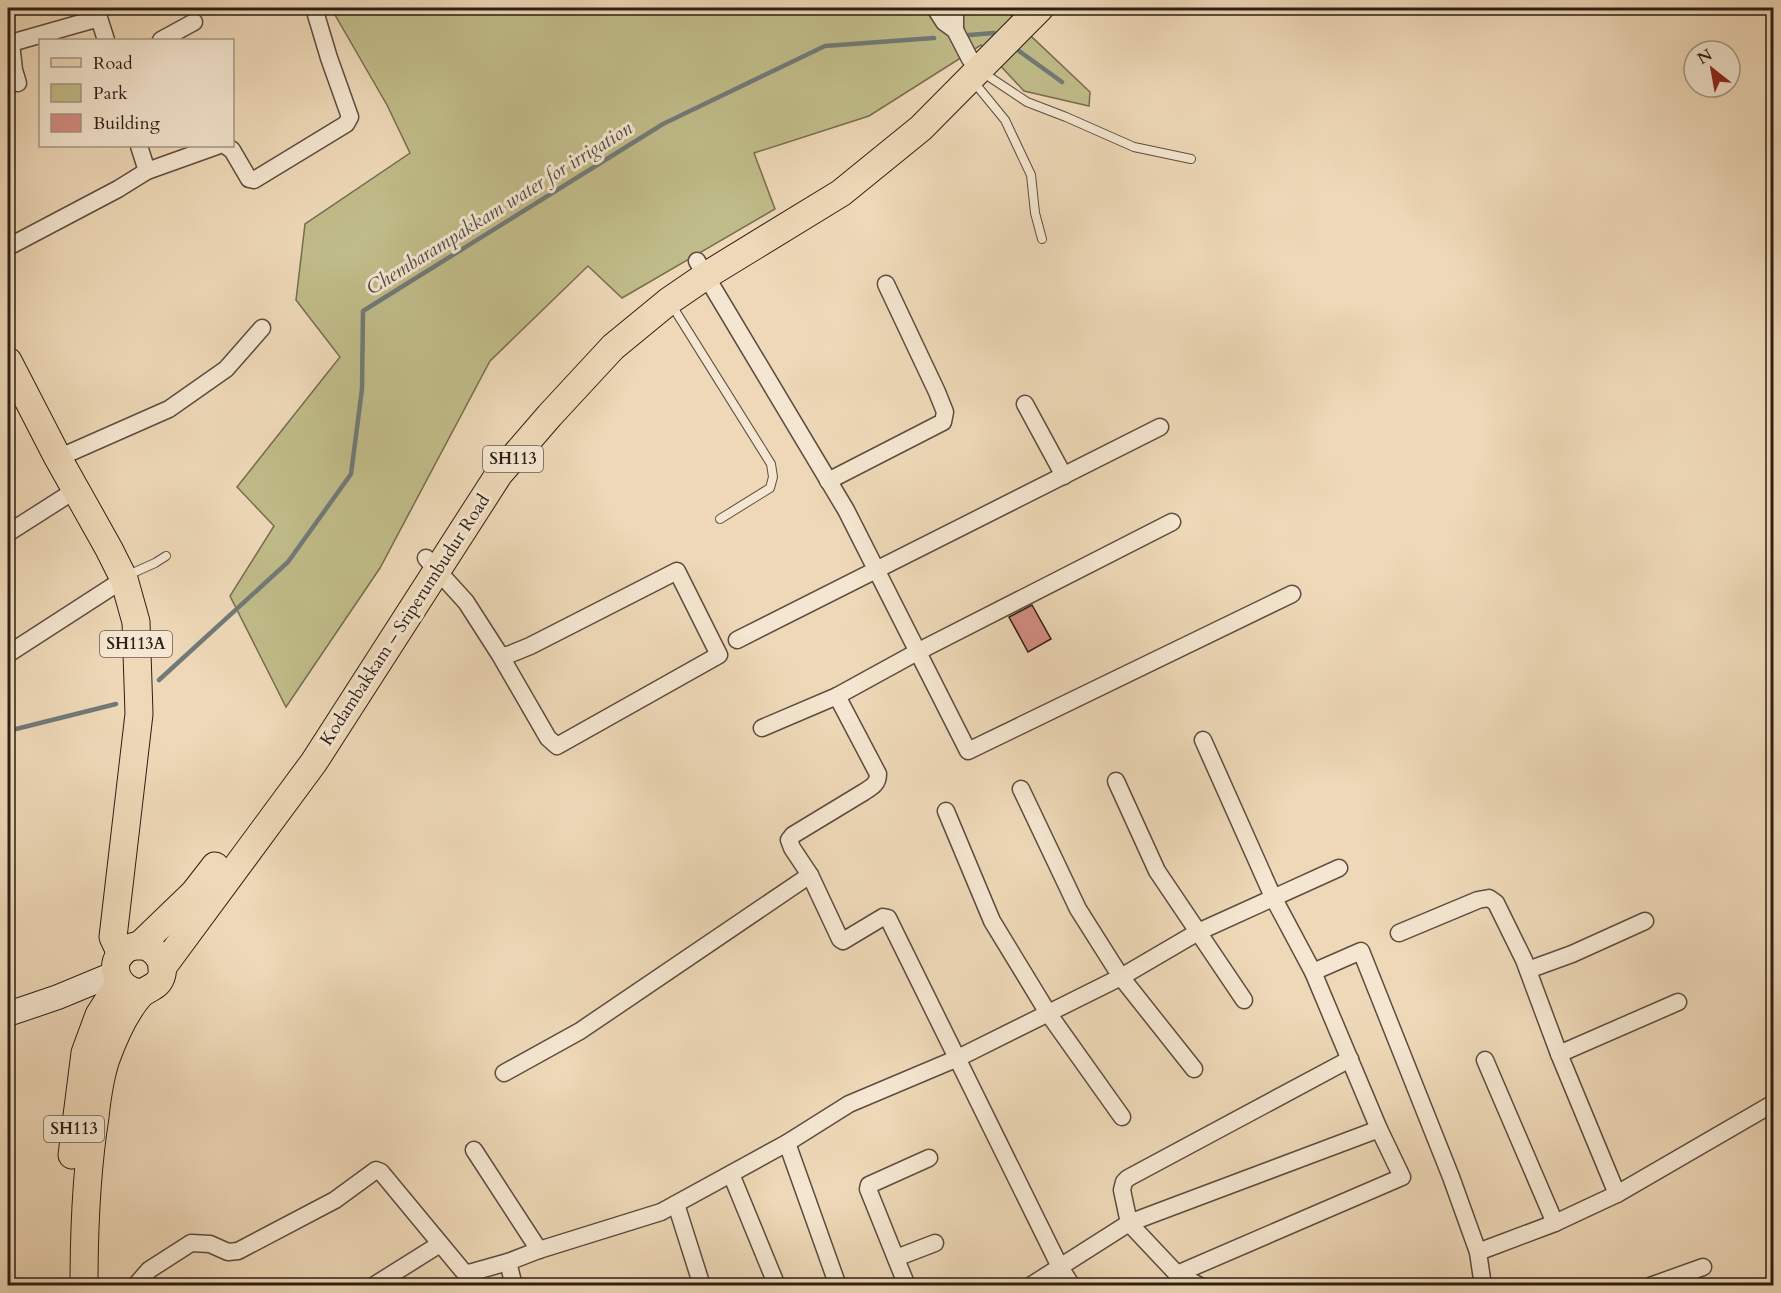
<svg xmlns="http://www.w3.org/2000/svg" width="1781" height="1293" font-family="Cardo,serif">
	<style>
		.green { fill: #c0bc89; stroke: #766d50; stroke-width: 1.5 }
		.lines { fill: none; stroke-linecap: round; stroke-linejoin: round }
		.stream { stroke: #717a78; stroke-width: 4.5 }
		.building { fill: #d38d81; stroke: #2d1e17; stroke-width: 1.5 }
		.service-casing { stroke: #5d4c3f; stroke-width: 10 }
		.minor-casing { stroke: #5d4c3f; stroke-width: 19 }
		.secondary-casing { stroke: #2d1e17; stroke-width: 26 }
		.primary-casing { stroke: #2d1e17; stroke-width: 29 }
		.service { stroke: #f4e6d0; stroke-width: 8 }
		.minor { stroke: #f4e6d0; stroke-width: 16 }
		.secondary { stroke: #f4e6d0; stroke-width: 24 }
		.primary { stroke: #eed8b7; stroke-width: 27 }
		.labels { text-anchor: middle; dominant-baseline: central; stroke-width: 6; stroke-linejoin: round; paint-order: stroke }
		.shield { fill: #f4e6d0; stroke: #695a4e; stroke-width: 1.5 }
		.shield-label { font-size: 16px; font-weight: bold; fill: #2d1e17 }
		.street-label { font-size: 18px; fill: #2d1e17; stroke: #f4e6d0 }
		.water-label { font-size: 20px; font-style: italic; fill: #4f4c48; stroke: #f4e6d0 }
	</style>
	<rect width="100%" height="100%" fill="#eed8b7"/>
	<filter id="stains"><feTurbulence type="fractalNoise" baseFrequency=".00333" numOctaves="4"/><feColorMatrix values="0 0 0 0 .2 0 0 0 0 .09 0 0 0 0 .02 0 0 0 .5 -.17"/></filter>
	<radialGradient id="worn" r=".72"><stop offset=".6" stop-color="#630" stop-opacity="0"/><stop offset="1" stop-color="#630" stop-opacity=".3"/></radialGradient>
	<!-- green -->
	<polygon class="green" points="331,8 1007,8 1014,20 1090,92 1089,106 1024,91 981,45 869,116 754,153 775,209 622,298 588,266 490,361 380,568 286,707 230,596 274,526 237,487 340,357 296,300 305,224 410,153 387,105"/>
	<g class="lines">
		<!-- stream -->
		<g class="stream">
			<polyline points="969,35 994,33 998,36"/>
			<polyline points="1015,48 1062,82"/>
			<polyline points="159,680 288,562 351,474 362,389 363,311 663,124 825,46 934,38"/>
			<polyline points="8,731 116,704"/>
		</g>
	</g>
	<!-- building -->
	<polygon class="building" points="1032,605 1051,639 1028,652 1009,617"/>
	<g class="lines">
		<defs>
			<g id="service">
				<polyline points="982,72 1027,102 1066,117 1134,147 1191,159"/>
				<polyline points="973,81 1005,120 1031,175 1035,213 1042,239"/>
				<polyline points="671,304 771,464 773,477 770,488 720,519"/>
				<polyline points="126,576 155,563 166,556"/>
			</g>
			<g id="minor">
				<polyline points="935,8 944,22 955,30 970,59"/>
				<polyline points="950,8 955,14 955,30"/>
				<polyline points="161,40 194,22"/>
				<polyline points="18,83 14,70 11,43 99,18 106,40"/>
				<polyline points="139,146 147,171"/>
				<polyline points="226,146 232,150 249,179 254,180 346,124 350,117 329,58 314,8"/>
				<polyline points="8,247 118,189 147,171 217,146"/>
				<polyline points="697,261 846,510 968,751 1292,594"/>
				<polyline points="1025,404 1064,476"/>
				<polyline points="58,458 169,409 226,369 262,328"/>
				<polyline points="828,481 943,422 945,412 937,392 886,284"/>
				<polyline points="8,533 77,489"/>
				<polyline points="426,558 466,602 500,655 508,655 530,646 677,571 719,655 557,746 548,738 500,655"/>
				<polyline points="737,640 1160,427"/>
				<polyline points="8,654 124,579"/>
				<polyline points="762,728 837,696"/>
				<polyline points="1116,781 1157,871 1244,1000"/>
				<polyline points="1021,789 1078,909 1121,977 1194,1069"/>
				<polyline points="946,811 992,921 1048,1013 1122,1117"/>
				<polyline points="1399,933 1478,900 1489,898 1496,903 1524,960 1559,1054 1617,1194"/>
				<polyline points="1528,970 1572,954 1645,921"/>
				<polyline points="1313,972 1361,951 1451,1177 1478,1252 1483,1286"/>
				<polyline points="1559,1054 1678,1002"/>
				<polyline points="1485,1060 1555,1223"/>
				<polyline points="504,1073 580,1031 810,875"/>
				<polyline points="787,1143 838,1286"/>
				<polyline points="474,1150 539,1250"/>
				<polyline points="731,1174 777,1286"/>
				<polyline points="676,1204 702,1286"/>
				<polyline points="1478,1252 1555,1223 1617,1194 1774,1103"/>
				<polyline points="896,1258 935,1243"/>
				<polyline points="508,1262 514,1286"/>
				<polyline points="1177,1274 1402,1177 1379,1129 1313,972 1273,897 1203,740"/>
				<polyline points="135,1286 149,1270 191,1243 210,1244 228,1252 238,1251 335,1200 376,1170 381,1172 463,1271 469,1273 508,1262 539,1250 661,1212 787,1143 849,1104 958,1058 1121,977 1198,932 1339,868"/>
				<polyline points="373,1286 440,1244"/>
				<polyline points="907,1286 868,1189 869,1185 929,1158"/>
				<polyline points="1030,1286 1129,1223 1379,1129"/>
				<path d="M1072,1286L1060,1267L888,918L883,917L843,941L840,939L810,875L792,848L789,840L793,835L864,792C872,787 878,784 878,774L837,696L919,651L1172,522"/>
				<polyline points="1200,1286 1177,1274 1129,1223 1122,1190 1124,1182 1128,1178 1350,1059"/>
				<polyline points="1650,1286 1703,1267"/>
			</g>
			<polyline id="secondary" points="8,1014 58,997 116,973"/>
			<g id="primary">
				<polyline points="8,361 58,458 109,549 124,579 136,622 139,714 113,937 121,954"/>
				<polyline points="139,946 194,893 215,866"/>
				<polyline points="162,968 314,762 499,474 550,415 613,347 669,301 707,275 841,193 921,128 1040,8"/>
				<polyline points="72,1155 85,1053 99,1015 120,982"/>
				<path d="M84,1286C84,1229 86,1173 95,1117C97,1098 100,1077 106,1059C114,1037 125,1012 140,995C148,987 159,988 162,974C165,958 151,943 135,946C107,951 109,990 142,993"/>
			</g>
		</defs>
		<!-- service casing -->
		<use href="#service" class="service-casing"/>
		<!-- minor casing -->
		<use href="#minor" class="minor-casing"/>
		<!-- secondary casing -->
		<use href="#secondary" class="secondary-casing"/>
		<!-- primary casing -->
		<use href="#primary" class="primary-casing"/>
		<!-- service -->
		<use href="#service" class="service"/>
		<!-- minor -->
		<use href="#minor" class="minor"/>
		<!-- secondary -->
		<use href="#secondary" class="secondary"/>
		<!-- primary -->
		<use href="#primary" class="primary"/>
	</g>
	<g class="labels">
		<!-- shield labels -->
		<g class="shield">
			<rect x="483" y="446" width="60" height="26" rx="4.5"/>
			<rect x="100" y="631" width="72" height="26" rx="4.5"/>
			<rect x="44" y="1116" width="60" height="26" rx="4.5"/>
		</g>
		<g class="shield-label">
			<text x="513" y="459">SH113</text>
			<text x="136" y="644">SH113A</text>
			<text x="74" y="1129">SH113</text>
		</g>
		<!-- street labels -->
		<g class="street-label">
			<text transform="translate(405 620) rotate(-57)">Kodambakkam – Sriperumbudur Road</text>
		</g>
		<!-- water labels -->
		<g class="water-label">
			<text transform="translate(499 208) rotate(-32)">Chembarampakkam water for irrigation</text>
		</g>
	</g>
	<!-- margin -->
	<rect width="1781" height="1293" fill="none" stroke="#eed8b7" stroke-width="30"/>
	<rect x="9" y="9" width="1763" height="1275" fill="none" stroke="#2d1e17" stroke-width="3"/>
	<rect x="15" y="15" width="1751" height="1263" fill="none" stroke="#2d1e17" stroke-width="1.5"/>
	<!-- legend -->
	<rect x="39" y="39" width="195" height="108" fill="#f4e6d0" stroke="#a49686" stroke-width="1.5"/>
	<rect x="51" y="58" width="30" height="9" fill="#eed8b7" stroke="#a49686" stroke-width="1.5"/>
	<text x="93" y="69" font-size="18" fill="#2d1e17">Road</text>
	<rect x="51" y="84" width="30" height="18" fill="#c0bc89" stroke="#a49686" stroke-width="1.5"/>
	<text x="93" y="99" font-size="18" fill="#2d1e17">Park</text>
	<rect x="51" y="114" width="30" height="18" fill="#d38d81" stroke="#a49686" stroke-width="1.5"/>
	<text x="93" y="129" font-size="18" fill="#2d1e17">Building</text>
	<!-- north arrow -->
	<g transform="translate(1712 69) rotate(329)"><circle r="28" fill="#f4e6d0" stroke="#a49686" stroke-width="1.5"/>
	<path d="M0-4.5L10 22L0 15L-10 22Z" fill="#8f2418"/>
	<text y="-9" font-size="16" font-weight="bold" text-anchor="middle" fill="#2d1e17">N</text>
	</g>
	<rect width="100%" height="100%" filter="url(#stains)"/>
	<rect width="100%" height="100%" fill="url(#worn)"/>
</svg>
